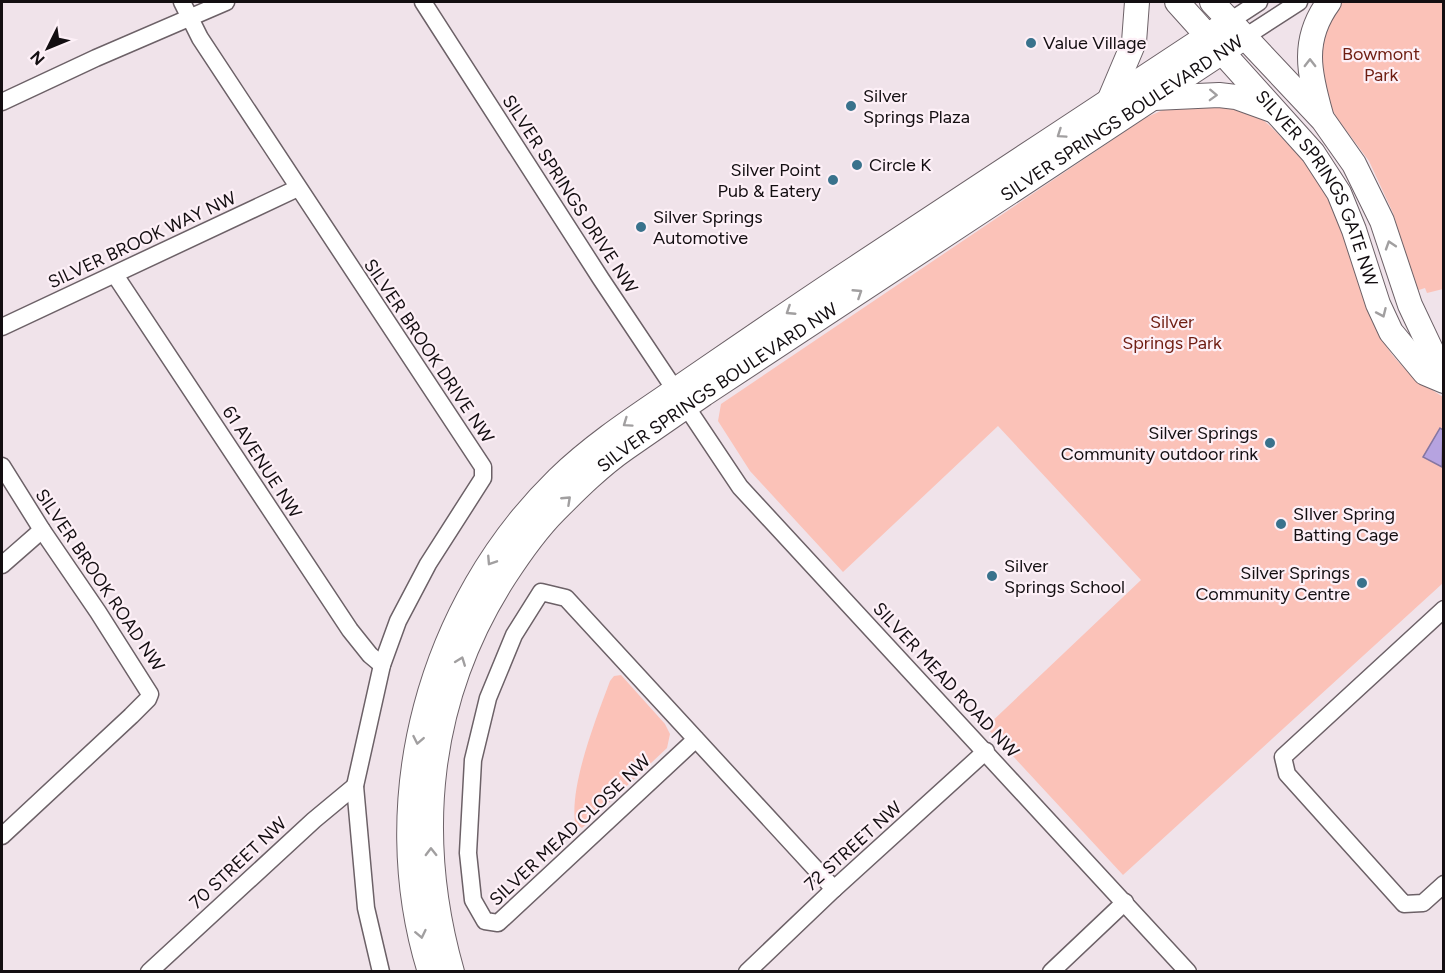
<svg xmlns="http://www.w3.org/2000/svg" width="1445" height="973" font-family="Figtree,sans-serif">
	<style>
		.green { fill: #fbc2b8 }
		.water { fill: #b6a3e0; stroke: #8576a2; stroke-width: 1.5 }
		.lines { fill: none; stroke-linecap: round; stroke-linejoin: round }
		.street-casing { stroke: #6c6167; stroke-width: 19 }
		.secondary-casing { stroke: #6c6167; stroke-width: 26 }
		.street { stroke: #fff; stroke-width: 16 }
		.secondary { stroke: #fff; stroke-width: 24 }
		.oneway { stroke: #a19fa0 }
		.poi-dot { fill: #39728c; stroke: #fdf0f7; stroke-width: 2 }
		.labels { text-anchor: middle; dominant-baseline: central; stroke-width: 4.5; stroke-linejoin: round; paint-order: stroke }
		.poi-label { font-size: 18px; fill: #130e11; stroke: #fdf0f7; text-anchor: start }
		.park-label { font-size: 18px; fill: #6f1d12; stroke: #fdf0f7 }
		.street-label { font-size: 18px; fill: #130e11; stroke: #fdf0f7 }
	</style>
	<rect width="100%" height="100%" fill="#f0e3ea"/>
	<!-- green -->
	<g class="green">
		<polygon points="1337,2 1443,2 1443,289 1427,293 1425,288 1416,291 1393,213 1369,161 1337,118 1325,97 1320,47"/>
		<path d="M1172,106C1189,106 1221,104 1236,107C1256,111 1271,126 1284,140C1307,163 1326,188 1338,218C1355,260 1359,302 1384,342C1397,366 1421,383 1443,397V583L1123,875L986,727L1141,580L998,426L843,572L750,471L718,421L721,404L1145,118Z"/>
		<path d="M621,675L665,724L670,734L667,748L582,828L575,823C570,783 596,719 610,681L614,676Z"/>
	</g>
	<!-- water -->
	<polygon class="water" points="1440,428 1443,430 1442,467 1423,457"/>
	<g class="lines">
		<defs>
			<g id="street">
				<polyline points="182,2 200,38 483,467 483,478 428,564 398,621 382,665 355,786 366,908 381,972"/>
				<polyline points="423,2 601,279 740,487 1188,972"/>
				<polyline points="1230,21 1259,2"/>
				<polyline points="1245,37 1299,2"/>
				<polyline points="2,102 96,58 226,2"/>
				<polyline points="115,275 350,630 370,655 382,665"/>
				<polyline points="2,327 298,188"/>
				<polyline points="2,466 42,530 98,612 150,694 148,699 131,716 2,836"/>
				<polyline points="2,565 42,530"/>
				<polyline points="1444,609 1283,757 1287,774 1404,904 1423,903 1444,884"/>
				<polyline points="696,739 498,923 485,921 473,900 468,853 473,760 488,698 514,635 541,592 566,598 834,889"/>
				<polyline points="149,972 314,820 355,786"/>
				<polyline points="747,972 834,889 986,751"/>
				<polyline points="1051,972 1125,902"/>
			</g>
			<g id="secondary">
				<path id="s1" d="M1177,2L1313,153L1339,193L1354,230L1378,304L1391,332L1425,373L1444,381"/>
				<polyline points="1212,2 1323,120 1354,164 1382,221 1410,305 1444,377"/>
				<polyline points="1154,98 1219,95 1236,97 1272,110"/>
				<polyline points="1109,101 1134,42 1137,2"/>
				<path d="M1321,115C1309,73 1301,40 1329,2"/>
				<path d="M430,972C376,799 430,604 558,479C594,444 636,417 677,389C737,348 796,307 857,267C981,185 1106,103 1230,21"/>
				<path id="s2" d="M452,972C413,835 427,697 505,576C520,553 535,531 555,511C577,489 600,466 626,448C652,430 678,412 704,394L1245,37"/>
			</g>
		</defs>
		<!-- street casing -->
		<use href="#street" class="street-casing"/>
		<!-- secondary casing -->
		<use href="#secondary" class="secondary-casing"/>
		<!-- street -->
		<use href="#street" class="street"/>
		<!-- secondary -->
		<use href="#secondary" class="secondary"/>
	</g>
	<!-- one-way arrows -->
	<defs><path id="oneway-chevron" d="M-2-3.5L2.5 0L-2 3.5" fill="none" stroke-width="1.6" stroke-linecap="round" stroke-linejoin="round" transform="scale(1.5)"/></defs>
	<g class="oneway">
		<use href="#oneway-chevron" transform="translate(1310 63) rotate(-90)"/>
		<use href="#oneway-chevron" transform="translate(1213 95) rotate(2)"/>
		<use href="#oneway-chevron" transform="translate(1061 134) rotate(146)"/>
		<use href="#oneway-chevron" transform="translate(1390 245) rotate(-108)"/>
		<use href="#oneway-chevron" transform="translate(858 293) rotate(-33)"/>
		<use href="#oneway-chevron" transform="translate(790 311) rotate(147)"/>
		<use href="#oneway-chevron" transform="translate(1382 313) rotate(66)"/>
		<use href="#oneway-chevron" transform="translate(627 423) rotate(145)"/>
		<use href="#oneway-chevron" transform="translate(567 500) rotate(-43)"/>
		<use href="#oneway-chevron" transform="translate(491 561) rotate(123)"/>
		<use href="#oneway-chevron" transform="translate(461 661) rotate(-69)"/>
		<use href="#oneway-chevron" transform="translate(418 740) rotate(101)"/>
		<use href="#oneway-chevron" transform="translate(431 852) rotate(-91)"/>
		<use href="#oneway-chevron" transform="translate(421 934) rotate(78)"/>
	</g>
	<!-- markers -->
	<g class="poi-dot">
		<circle cx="1031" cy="43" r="6"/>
		<circle cx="851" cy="106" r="6"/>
		<circle cx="857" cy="165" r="6"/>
		<circle cx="833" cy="180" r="6"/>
		<circle cx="641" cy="227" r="6"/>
		<circle cx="1270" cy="443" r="6"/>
		<circle cx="1281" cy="524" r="6"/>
		<circle cx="992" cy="576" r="6"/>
		<circle cx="1362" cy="583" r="6"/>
	</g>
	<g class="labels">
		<!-- poi labels -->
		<g class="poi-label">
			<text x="1043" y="43">Value Village</text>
			<text x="863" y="96">Silver<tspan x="863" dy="21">Springs Plaza</tspan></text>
			<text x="869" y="165">Circle K</text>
			<text x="821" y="170" text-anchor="end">Silver Point<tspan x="821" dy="21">Pub &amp; Eatery</tspan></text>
			<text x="653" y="217">Silver Springs<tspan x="653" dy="21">Automotive</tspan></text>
			<text x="1258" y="433" text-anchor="end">Silver Springs<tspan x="1258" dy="21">Community outdoor rink</tspan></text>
			<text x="1293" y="514">SIlver Spring<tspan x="1293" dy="21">Batting Cage</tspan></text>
			<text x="1004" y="566">Silver<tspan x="1004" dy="21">Springs School</tspan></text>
			<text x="1350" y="573" text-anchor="end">Silver Springs<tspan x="1350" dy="21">Community Centre</tspan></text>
		</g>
		<!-- park labels -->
		<g class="park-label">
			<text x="1381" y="54">Bowmont<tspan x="1381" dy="21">Park</tspan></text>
			<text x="1172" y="322">Silver<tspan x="1172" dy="21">Springs Park</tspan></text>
		</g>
		<!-- street labels -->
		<g class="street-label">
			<text stroke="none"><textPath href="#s2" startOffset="1185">SILVER SPRINGS BOULEVARD NW</textPath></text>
			<text stroke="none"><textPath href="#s1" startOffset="236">SILVER SPRINGS GATE NW</textPath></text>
			<text transform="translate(570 194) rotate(57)">SILVER SPRINGS DRIVE NW</text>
			<text transform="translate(142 240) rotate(-25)">SILVER BROOK WAY NW</text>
			<text transform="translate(429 351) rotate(56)">SILVER BROOK DRIVE NW</text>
			<text stroke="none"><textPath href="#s2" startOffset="699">SILVER SPRINGS BOULEVARD NW</textPath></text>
			<text transform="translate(262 462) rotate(57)">61 AVENUE NW</text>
			<text transform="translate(100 580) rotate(56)">SILVER BROOK ROAD NW</text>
			<text transform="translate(946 680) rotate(47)">SILVER MEAD ROAD NW</text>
			<text transform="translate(570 830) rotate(-43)">SILVER MEAD CLOSE NW</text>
			<text transform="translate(853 846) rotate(-42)">72 STREET NW</text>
			<text transform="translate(238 863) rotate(-43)">70 STREET NW</text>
		</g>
	</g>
	<!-- border -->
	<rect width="1445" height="973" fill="none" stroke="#130e11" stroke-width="6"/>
	<!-- north arrow -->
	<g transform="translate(48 48) rotate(227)" stroke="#fdf0f7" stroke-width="4.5" paint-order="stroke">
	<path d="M0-4.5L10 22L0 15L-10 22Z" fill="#130e11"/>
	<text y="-9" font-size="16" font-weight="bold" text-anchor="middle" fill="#130e11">N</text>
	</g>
</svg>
